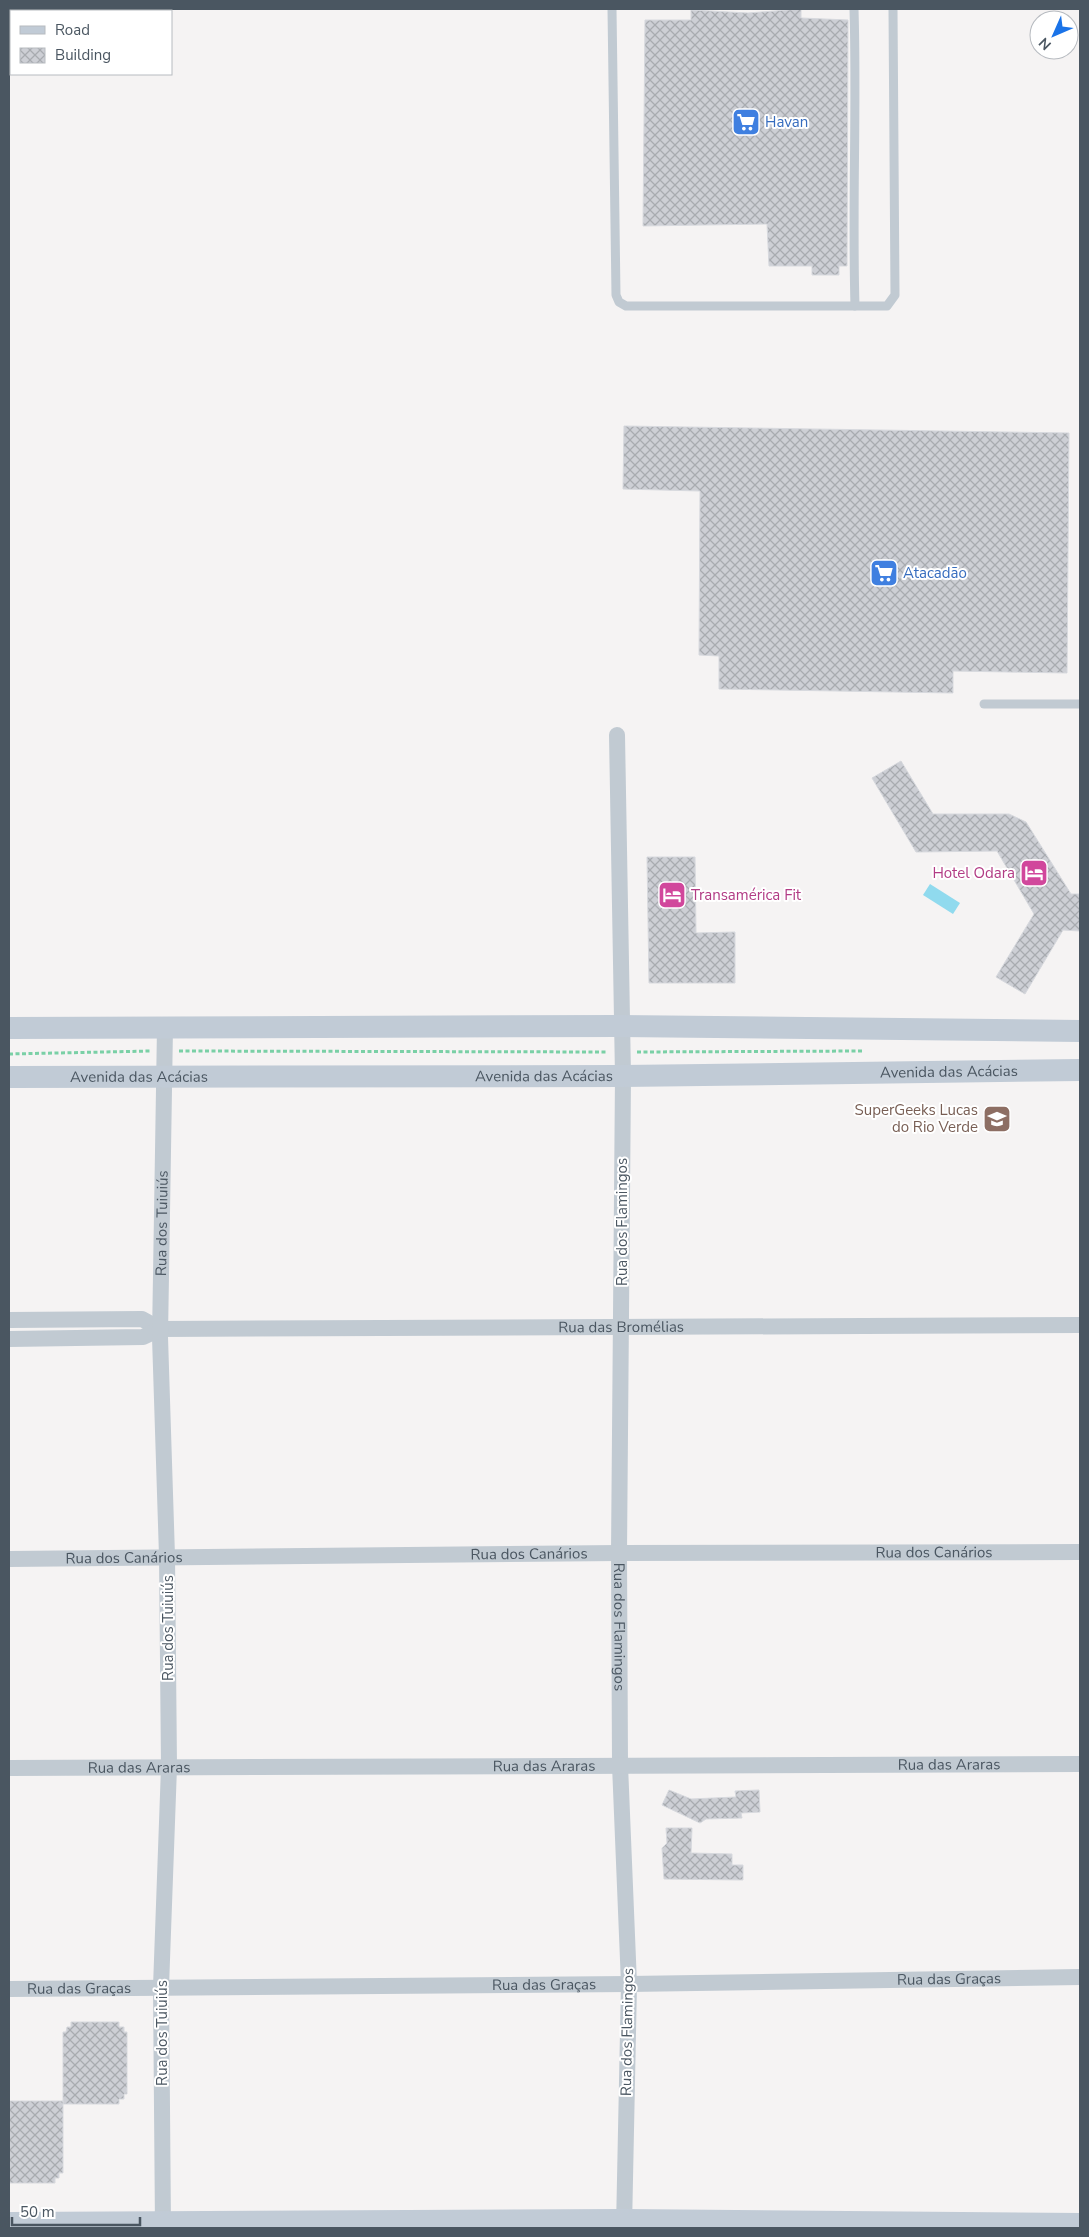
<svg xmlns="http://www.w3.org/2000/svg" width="1089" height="2237" font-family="'Nunito Sans',sans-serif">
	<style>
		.water { fill: #90daee }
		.building { fill: url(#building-cross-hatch); stroke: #d7d9de }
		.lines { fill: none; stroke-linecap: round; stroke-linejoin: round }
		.path { stroke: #7ad0a6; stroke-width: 3; stroke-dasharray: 4 2.5; stroke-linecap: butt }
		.lane { stroke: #c1cad2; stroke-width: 9 }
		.street { stroke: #c1cad2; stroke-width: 16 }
		.secondary { stroke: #c1cbd6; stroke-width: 22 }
		.labels { text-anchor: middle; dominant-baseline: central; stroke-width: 4; stroke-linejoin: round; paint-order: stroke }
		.shop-label { font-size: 15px; fill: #366cbe; stroke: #fff; text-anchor: start }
		.hotel-label { font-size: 15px; fill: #b23c85; stroke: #fff; text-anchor: end }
		.street-label { font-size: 15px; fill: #4a5661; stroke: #fff }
		.education-label { font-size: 15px; fill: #785e54; stroke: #fff; text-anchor: end }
	</style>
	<defs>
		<pattern id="building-cross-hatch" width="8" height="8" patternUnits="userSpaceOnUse" patternTransform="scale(1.25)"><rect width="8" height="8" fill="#cdcfd5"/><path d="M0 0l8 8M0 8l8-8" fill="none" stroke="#a8abb0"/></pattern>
	</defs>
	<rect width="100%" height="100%" fill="#f5f3f3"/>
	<!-- water -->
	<polygon class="water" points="930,884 960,903 953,914 923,895"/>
	<!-- building -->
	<g class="building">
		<polygon points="801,9 801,18 848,20 847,266 839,266 839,275 812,275 812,266 769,266 767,224 643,226 645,20 691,20 691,10 748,13"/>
		<polygon points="624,426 1069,433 1067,673 953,671 953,693 719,689 719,656 699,655 700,491 623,489"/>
		<polygon points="901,761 933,814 1009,814 1026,822 1071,894 1080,894 1080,931 1063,930 1025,994 996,977 1034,914 997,851 916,852 872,778"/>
		<polygon points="647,857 695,857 696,933 735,932 735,983 649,983"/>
		<polygon points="669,1790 691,1799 736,1797 735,1791 759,1790 760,1812 741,1813 742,1818 706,1819 700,1823 662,1805"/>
		<polygon points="666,1828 692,1828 691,1853 732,1854 732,1865 743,1865 743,1880 664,1879 662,1848 667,1843"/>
		<polygon points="71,2022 119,2022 119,2027 124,2027 124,2032 127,2032 127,2094 124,2094 124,2099 119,2099 119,2104 63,2104 63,2032 66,2032 67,2027 71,2027"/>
		<polygon points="9,2101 63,2101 63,2173 59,2173 59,2178 55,2178 55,2183 9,2183"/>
	</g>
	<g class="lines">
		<!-- path -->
		<g class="path">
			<polyline points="179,1051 608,1052"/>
			<polyline points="637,1052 863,1051"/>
			<polyline points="9,1054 151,1051"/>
		</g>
		<!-- lane -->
		<g class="lane">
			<polyline points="612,9 616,295 619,302 626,306 887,306 895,295 893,9"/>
			<path d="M854,9C857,108 852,207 855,306"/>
			<polyline points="984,704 1080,704"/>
		</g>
		<!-- street -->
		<g class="street">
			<path id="s1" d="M617,735L623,1076L619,1553L620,1765L629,1984L624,2228"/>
			<polyline points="9,1320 142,1319 160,1329"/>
			<path id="s2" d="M9,1339L143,1337L160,1329L1080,1325"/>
			<path id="s3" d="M9,1559L619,1553L1080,1552"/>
			<path id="s4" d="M9,1768L1080,1764"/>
			<path id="s5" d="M9,1989L629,1984L1080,1977"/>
			<path id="s6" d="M163,2228L161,1987L169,1767L167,1556L160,1337L165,1027"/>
		</g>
		<!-- secondary -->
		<g class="secondary">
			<polyline points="9,1028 620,1026 1080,1031"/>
			<path id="s7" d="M9,1077L623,1076L1080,1070"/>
			<polyline points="9,2223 624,2220 1080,2224"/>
		</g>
	</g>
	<!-- icons -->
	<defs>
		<symbol id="supermarket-square" viewBox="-11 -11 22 22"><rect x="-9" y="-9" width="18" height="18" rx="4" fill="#3f7fe0" stroke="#fff"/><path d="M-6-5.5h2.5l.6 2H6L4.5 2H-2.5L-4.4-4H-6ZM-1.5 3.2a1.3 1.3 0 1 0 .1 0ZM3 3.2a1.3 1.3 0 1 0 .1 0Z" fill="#fff"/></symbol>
		<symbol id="hotel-square" viewBox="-11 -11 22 22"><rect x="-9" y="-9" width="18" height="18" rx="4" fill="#d1479c" stroke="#fff"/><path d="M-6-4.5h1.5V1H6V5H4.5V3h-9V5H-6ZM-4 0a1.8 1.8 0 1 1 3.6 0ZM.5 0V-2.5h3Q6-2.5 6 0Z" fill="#fff"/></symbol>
		<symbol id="school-square" viewBox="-11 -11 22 22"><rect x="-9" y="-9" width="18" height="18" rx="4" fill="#8d6e63" stroke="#fff"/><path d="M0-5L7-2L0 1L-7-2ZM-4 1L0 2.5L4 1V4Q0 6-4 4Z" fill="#fff"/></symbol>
	</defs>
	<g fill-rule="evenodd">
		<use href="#supermarket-square" x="730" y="106" width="32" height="32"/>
		<use href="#supermarket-square" x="868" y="557" width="32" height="32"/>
		<use href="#hotel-square" x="1018" y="857" width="32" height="32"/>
		<use href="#hotel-square" x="656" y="879" width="32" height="32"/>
		<use href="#school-square" x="981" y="1103" width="32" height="32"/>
	</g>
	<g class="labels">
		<!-- shop labels -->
		<g class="shop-label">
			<text x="765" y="122">Havan</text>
			<text x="903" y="573">Atacadão</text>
		</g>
		<!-- hotel labels -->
		<g class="hotel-label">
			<text x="1015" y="873">Hotel Odara</text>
			<text x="691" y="895" text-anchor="start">Transamérica Fit</text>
		</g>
		<!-- street labels -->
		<g class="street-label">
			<text stroke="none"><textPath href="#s7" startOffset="940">Avenida das Acácias</textPath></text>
			<text stroke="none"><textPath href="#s7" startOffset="535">Avenida das Acácias</textPath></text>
			<text stroke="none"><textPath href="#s7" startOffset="130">Avenida das Acácias</textPath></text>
			<text transform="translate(622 1222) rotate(-90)">Rua dos Flamingos</text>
			<text stroke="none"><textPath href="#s6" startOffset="1005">Rua dos Tuiuiús</textPath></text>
			<text stroke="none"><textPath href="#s2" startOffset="614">Rua das Bromélias</textPath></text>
			<text stroke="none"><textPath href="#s3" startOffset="925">Rua dos Canários</textPath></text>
			<text stroke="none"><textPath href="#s3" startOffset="520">Rua dos Canários</textPath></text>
			<text stroke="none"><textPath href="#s3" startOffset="115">Rua dos Canários</textPath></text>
			<text stroke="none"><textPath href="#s1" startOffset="892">Rua dos Flamingos</textPath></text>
			<text transform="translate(168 1628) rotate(-90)">Rua dos Tuiuiús</text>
			<text stroke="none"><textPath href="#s4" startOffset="940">Rua das Araras</textPath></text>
			<text stroke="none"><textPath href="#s4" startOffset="535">Rua das Araras</textPath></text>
			<text stroke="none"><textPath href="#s4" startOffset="130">Rua das Araras</textPath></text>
			<text stroke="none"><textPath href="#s5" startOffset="940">Rua das Graças</textPath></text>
			<text stroke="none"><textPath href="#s5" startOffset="535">Rua das Graças</textPath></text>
			<text stroke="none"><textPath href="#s5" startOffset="70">Rua das Graças</textPath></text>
			<text transform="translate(627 2032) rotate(-89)">Rua dos Flamingos</text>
			<text transform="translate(162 2033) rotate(-90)">Rua dos Tuiuiús</text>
		</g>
		<!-- education labels -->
		<g class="education-label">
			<text x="978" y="1110">SuperGeeks Lucas<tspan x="978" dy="17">do Rio Verde</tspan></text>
		</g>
	</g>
	<!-- border -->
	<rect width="1089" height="2237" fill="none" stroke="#4a5661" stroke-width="20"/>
	<!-- legend -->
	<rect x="10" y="10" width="162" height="65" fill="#ffffff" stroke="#b7bbc0"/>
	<rect x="20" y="26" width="25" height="8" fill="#c1cbd6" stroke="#b7bbc0"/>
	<text x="55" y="35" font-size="15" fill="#4a5661">Road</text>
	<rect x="20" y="48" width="25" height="15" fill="url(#building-cross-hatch)" stroke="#b7bbc0"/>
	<text x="55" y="60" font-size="15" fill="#4a5661">Building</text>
	<!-- north arrow -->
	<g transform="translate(1054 35) rotate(225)"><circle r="24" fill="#ffffff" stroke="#b7bbc0"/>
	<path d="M0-4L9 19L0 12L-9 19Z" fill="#1a73e8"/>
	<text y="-8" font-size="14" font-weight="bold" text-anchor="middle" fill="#4a5661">N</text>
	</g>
	<!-- scale -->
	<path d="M12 2217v8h128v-8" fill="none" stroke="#4a5661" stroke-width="2.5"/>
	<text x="20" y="2217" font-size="15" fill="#4a5661" stroke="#ffffff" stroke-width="4" paint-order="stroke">50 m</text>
</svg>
